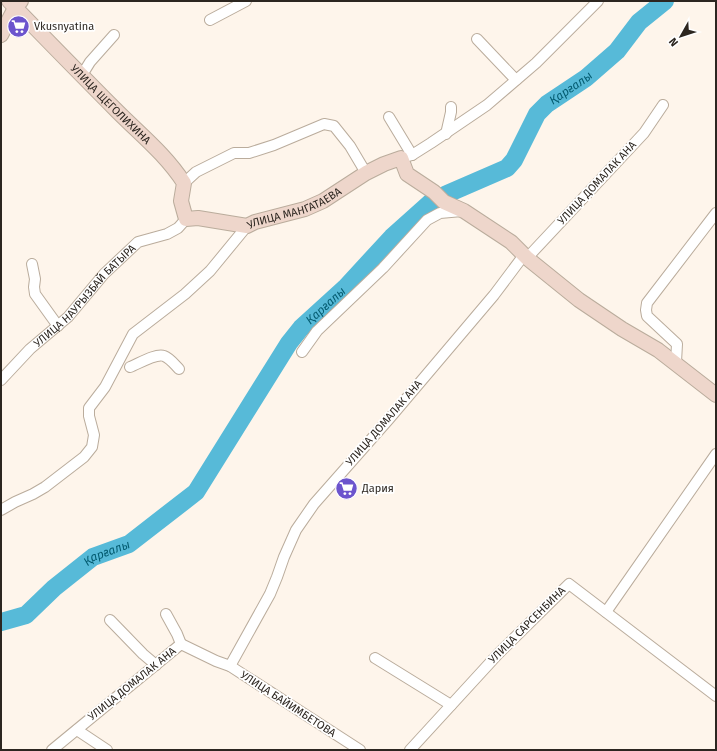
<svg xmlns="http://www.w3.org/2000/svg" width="717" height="751" font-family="'Fira Sans',sans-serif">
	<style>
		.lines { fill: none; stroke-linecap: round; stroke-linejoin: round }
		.river { stroke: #57bad8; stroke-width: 18 }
		.street-casing { stroke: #baac9c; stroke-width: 12 }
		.secondary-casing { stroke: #baac9c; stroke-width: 16 }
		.street { stroke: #fff; stroke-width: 10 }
		.secondary { stroke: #eed6cb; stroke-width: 14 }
		.labels { text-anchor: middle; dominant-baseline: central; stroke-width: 3.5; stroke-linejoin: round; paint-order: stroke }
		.poi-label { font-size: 11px; fill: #2c2620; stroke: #fff; text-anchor: start }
		.street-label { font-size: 11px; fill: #2c2620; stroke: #fff }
		.water-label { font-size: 12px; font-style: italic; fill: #045c71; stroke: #fff }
	</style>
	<rect width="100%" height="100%" fill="#fef5eb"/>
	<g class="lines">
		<!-- river -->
		<path class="river" id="s1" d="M1,622L26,615L54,588L93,557L129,544L196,492L289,343L301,328L345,288L392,237L430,203L447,194L507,168L514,160L537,114L547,104L586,78L617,51L639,22L665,1"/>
		<defs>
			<g id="street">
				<polyline points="210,20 246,1"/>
				<polyline points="477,39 516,80"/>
				<polyline points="82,75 90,62 114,35"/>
				<polyline points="389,117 412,155"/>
				<polyline points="446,134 451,112 451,107"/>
				<polyline points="401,158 412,155 431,143 487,105 536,63 598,1"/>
				<polyline points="184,183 196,172 234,153 249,153 274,145 324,124 334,126 350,146 366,173"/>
				<polyline points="527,258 644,133 663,105"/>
				<polyline points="32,264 35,279 34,287 35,294 58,326"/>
				<polyline points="302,352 317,331 383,268 427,220 440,213 462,211"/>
				<polyline points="676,362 677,344 647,316 646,310 647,303 716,213"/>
				<path d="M130,367C138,364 156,353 164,356C170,358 175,365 179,369"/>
				<path id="s2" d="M1,380L30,349L68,317L104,274L138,242L167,234L178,228L186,219"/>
				<polyline points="1,510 15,502 33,494 45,487 84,457 92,447 94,435 89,416 89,408 105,387 133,334 185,294 210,271 247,226"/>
				<polyline points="606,612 716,454"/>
				<polyline points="166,614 177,634 181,644"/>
				<polyline points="110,620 143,654 156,665"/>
				<polyline points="375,658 451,705"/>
				<polyline points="230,666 270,594 277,577 284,557 296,530 314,504 389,419 494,295 524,255"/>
				<polyline points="77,730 107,750"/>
				<polyline points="52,750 181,644 216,661 230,666 360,750"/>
				<polyline points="410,750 498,654 569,584 716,696"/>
			</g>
			<g id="secondary">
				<path id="s3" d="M9,1C45,38 81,75 118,112C141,135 166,155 184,183L181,201L186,219L198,218L247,226L255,222L305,209L323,201L366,173L384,164L401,158L407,174L434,192L444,202L464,211L511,242L527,258L579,300L622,329L658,350L716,395"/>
				<polyline points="1,35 15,8 21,1"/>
			</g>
		</defs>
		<!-- street casing -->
		<use href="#street" class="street-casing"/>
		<!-- secondary casing -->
		<use href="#secondary" class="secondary-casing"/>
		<!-- street -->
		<use href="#street" class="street"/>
		<!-- secondary -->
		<use href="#secondary" class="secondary"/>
	</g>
	<!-- icons -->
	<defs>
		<symbol id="supermarket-disc" viewBox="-11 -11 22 22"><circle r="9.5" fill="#6c54cd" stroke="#fff"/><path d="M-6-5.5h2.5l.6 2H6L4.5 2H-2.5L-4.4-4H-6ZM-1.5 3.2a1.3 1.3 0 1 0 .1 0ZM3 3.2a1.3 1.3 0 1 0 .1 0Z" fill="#fff"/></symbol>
	</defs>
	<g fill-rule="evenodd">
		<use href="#supermarket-disc" x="6" y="14" width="25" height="25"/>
		<use href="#supermarket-disc" x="334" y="476" width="25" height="25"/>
	</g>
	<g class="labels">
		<!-- poi labels -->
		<g class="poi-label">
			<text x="34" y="26">Vkusnyatina</text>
			<text x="362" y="488">Дария</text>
		</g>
		<!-- street labels -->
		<g class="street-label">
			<text stroke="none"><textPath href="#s3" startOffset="145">УЛИЦА ЩЕГОЛИХИНА</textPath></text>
			<text transform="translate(597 183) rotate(-47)">УЛИЦА ДОМАЛАК АНА</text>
			<text stroke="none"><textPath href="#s3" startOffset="402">УЛИЦА МАНГАТАЕВА</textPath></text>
			<text stroke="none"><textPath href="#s2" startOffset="119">УЛИЦА НАУРЫЗБАЙ БАТЫРА</textPath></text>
			<text transform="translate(384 423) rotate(-49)">УЛИЦА ДОМАЛАК АНА</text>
			<text transform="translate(527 625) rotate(-45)">УЛИЦА САРСЕНБИНА</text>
			<text transform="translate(132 684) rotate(-39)">УЛИЦА ДОМАЛАК АНА</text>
			<text transform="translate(288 704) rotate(33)">УЛИЦА БАЙИМБЕТОВА</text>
		</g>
		<!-- water labels -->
		<g class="water-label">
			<text stroke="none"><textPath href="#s1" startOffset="802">Қарғалы</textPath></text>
			<text stroke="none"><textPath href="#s1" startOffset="466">Қарғалы</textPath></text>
			<text stroke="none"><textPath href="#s1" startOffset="129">Қарғалы</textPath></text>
		</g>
	</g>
	<!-- border -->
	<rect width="717" height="751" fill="none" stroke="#2c2620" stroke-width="4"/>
	<!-- north arrow -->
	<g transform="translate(681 36) rotate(231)" stroke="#ffffff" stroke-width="3" paint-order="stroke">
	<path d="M0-3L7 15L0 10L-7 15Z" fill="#2c2620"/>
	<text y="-6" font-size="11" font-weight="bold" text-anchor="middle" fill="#2c2620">N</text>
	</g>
</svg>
